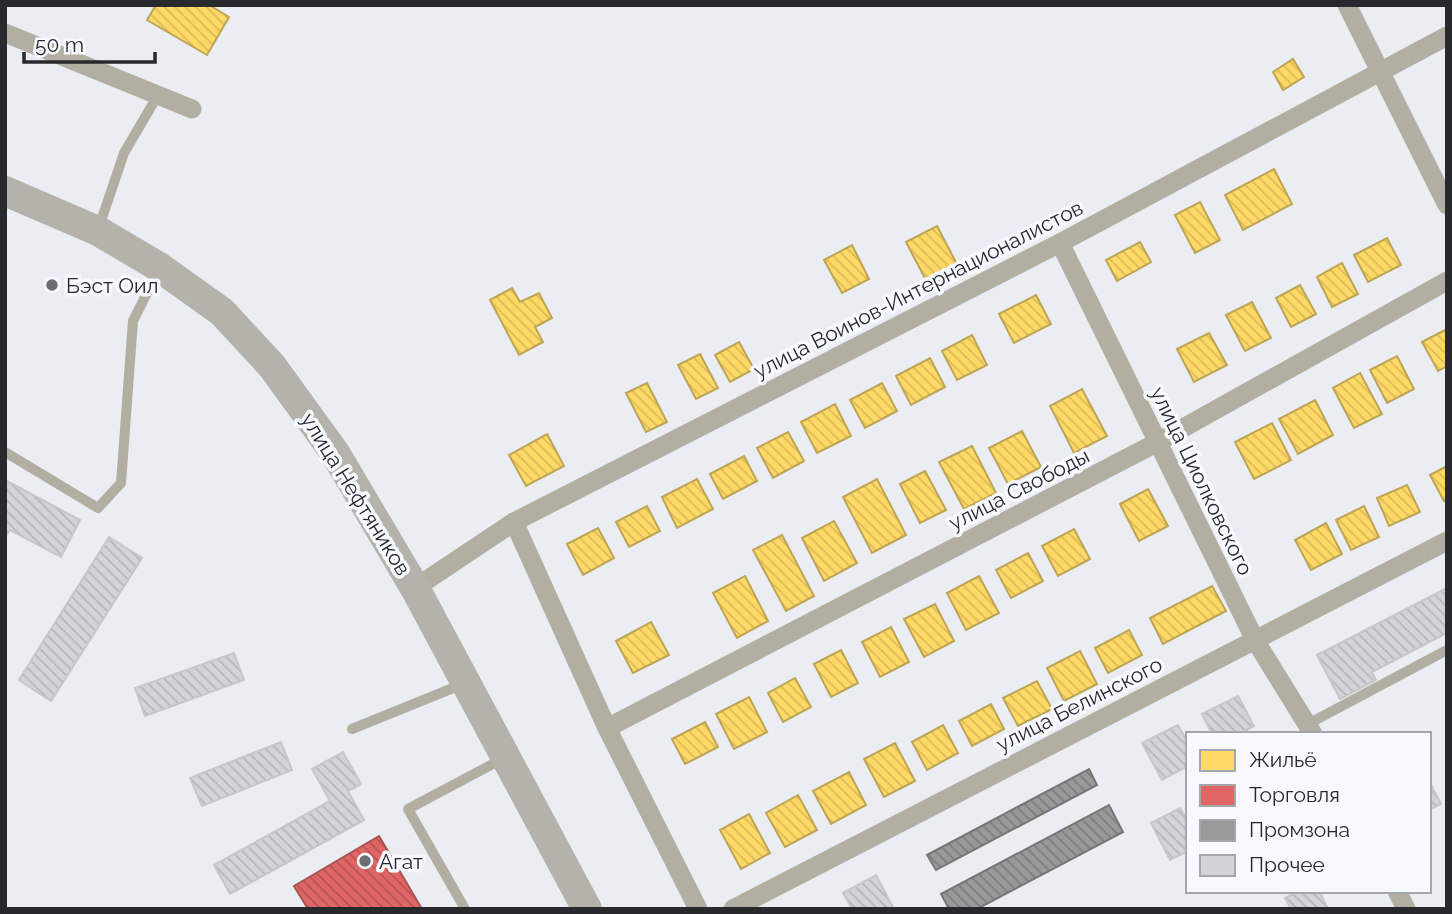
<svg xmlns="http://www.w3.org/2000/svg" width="1452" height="914" font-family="Raleway,sans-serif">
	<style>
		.homes { fill: url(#homes-back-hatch); stroke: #bea455; stroke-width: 2 }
		.shops { fill: url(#shops-back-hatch); stroke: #a85455; stroke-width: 2 }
		.industry { fill: url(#industry-back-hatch); stroke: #777778; stroke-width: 2 }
		.building { fill: url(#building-back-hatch); stroke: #c5c7cb; stroke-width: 2 }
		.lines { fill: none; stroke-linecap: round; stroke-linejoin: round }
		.lane { stroke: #b3aea2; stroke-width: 10 }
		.street { stroke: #b3aea2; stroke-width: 19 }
		.primary { stroke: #b4b2ab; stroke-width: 30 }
		.poi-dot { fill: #6b6e71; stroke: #f6f9ff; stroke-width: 2.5 }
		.labels { text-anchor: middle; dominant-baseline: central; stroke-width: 7; stroke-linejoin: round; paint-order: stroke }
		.poi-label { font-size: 21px; fill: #27292c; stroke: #f6f9ff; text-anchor: start }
		.street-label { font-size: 21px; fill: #27292c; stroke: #f6f9ff }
	</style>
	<defs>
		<pattern id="homes-back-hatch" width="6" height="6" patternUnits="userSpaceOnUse" patternTransform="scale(1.75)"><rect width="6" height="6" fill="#ffd966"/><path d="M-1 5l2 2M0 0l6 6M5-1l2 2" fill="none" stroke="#dbba59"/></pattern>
		<pattern id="shops-back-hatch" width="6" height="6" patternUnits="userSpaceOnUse" patternTransform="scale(1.75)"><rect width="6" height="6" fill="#e06666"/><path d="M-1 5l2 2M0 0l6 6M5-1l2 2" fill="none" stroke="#b65454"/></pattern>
		<pattern id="industry-back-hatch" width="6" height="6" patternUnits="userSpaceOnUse" patternTransform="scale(1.75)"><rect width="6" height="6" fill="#999"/><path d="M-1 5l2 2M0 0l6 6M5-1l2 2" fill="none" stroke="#7d7d7d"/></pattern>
		<pattern id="building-back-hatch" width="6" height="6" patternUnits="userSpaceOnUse" patternTransform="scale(1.75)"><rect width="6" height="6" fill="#d1d4d8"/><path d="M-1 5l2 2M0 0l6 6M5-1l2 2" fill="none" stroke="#b3b6ba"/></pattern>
	</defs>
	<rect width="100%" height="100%" fill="#eaedf2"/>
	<!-- homes -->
	<g class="homes">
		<polygon points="156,5 209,5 229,17 207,55 147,20"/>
		<polygon points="1293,59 1304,77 1283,90 1273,72"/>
		<polygon points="1274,169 1292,204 1243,230 1225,195"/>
		<polygon points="1200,202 1220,240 1195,253 1175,215"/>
		<polygon points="937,226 960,270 929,286 906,242"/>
		<polygon points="1387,238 1401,265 1368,282 1354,255"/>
		<polygon points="1140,242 1151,262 1117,281 1106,260"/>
		<polygon points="852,245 869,279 842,293 824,260"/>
		<polygon points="1342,263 1358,294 1332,307 1317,277"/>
		<polygon points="1300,285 1316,314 1291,327 1276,298"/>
		<polygon points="512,288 520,302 539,293 552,318 535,327 543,342 519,355 490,300"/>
		<polygon points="1036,295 1051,324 1014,343 999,314"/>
		<polygon points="1252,302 1271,338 1245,351 1226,315"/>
		<polygon points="1447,329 1447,366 1438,371 1422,342"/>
		<polygon points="1209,333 1227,365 1194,382 1177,349"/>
		<polygon points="972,335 987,365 957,380 942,351"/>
		<polygon points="739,342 754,369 730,382 715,355"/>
		<polygon points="700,354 718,388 696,399 678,365"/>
		<polygon points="1397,356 1414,389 1387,403 1370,370"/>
		<polygon points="930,358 945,387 911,405 896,376"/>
		<polygon points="1360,373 1382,414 1354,428 1333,388"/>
		<polygon points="647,383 667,422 646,432 626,393"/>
		<polygon points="882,383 897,411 865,428 850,400"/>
		<polygon points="1082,389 1107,436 1074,453 1050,406"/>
		<polygon points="1315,400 1333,435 1298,454 1279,419"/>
		<polygon points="835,404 851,436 817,453 801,422"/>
		<polygon points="1272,423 1291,460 1254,479 1235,442"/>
		<polygon points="1022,431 1041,467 1008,484 989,448"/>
		<polygon points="788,432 804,461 773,478 757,448"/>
		<polygon points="547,434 564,466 526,486 509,455"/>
		<polygon points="972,446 996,493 964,509 939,462"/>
		<polygon points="744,456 757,481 723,499 710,474"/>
		<polygon points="1447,466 1447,500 1444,501 1430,475"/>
		<polygon points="925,471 946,510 920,523 900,484"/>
		<polygon points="697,479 713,509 677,528 662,497"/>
		<polygon points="877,479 906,535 872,553 843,497"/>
		<polygon points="1407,485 1420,512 1389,526 1377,498"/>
		<polygon points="1148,489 1168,526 1139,541 1120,504"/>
		<polygon points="647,506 660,531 629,547 616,522"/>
		<polygon points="1364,506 1379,537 1351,550 1336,520"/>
		<polygon points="834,521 857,563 824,581 802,538"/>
		<polygon points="1326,523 1342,554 1311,570 1295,540"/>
		<polygon points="598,528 614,558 583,575 567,544"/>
		<polygon points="1074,529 1090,559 1058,576 1042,546"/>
		<polygon points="782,535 814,596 786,611 753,550"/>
		<polygon points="1028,553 1043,581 1011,598 996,570"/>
		<polygon points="745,576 768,621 737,638 713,593"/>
		<polygon points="979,576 999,613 966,630 947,593"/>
		<polygon points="1212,586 1226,611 1163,644 1150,618"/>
		<polygon points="935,604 954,641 924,657 904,619"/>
		<polygon points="651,622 669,655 633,673 616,641"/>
		<polygon points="891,627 909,662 880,677 862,642"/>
		<polygon points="1129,630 1142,655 1108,673 1095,648"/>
		<polygon points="841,650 858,683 831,697 814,664"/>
		<polygon points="1080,651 1097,684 1064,701 1047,668"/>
		<polygon points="795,678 811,707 783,722 768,693"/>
		<polygon points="1037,681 1052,709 1018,726 1003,698"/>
		<polygon points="749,697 767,732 734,749 716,714"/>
		<polygon points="991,704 1004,729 972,746 959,721"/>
		<polygon points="705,722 718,747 685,764 672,739"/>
		<polygon points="943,725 958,753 927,770 912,742"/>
		<polygon points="895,743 915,781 884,797 864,759"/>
		<polygon points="849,772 866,805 831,824 813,791"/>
		<polygon points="798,795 817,830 785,847 766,813"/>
		<polygon points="749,814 770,853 741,869 720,830"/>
	</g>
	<!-- shops -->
	<polygon class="shops" points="379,836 422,909 308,909 294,886"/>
	<!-- industry -->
	<g class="industry">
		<polygon points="1089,769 1097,785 936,870 927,855"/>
		<polygon points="1109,805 1123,832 977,909 949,909 941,894"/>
	</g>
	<!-- building -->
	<g class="building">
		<polygon points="5,480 80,520 61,557 10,530 5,537"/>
		<polygon points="109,537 142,558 51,701 19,680"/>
		<polygon points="1447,588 1447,633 1372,672 1376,680 1340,699 1317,655"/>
		<polygon points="234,653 244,680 145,716 135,688"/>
		<polygon points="1238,696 1254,726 1239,734 1212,734 1202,714"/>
		<polygon points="1178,725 1188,743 1188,766 1162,780 1142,743"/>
		<polygon points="281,742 292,770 202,806 190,778"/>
		<polygon points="343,752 361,784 348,791 364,820 230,894 214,865 330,801 312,769"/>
		<polygon points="1429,781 1441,804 1429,810"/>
		<polygon points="1180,808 1188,822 1188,851 1170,860 1151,823"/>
		<polygon points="876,875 894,909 852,909 843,893"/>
		<polygon points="1299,891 1319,891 1328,909 1291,909 1285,898"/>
	</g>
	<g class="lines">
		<!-- lane -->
		<g class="lane">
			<polyline points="99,227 124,153 158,95"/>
			<polyline points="5,452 98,508 121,483 133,321 158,271"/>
			<polyline points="1308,724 1447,650"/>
			<polyline points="352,729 463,684"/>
			<polyline points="465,909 408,809 504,758"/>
		</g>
		<!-- street -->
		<g class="street">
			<polyline points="1347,5 1447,205"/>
			<polyline points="5,33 192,109"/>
			<polyline points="1060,243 1255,640 1313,734"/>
			<polyline points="514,522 607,728 698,909"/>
			<polyline points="415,588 514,522 1060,243 1447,36"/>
			<polyline points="607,728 1158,442 1447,281"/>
			<polyline points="1397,891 1406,909"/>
			<polyline points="733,909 1447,541"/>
		</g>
		<!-- primary -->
		<polyline class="primary" points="5,191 98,231 159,267 222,312 272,366 335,453 415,588 587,909"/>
	</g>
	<!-- markers -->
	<g class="poi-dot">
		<circle cx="52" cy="285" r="7"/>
		<circle cx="365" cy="861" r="7"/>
	</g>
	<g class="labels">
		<!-- poi labels -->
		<g class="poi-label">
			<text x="66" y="285">Бэст Оил</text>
			<text x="379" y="861">Агат</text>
		</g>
		<!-- street labels -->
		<g class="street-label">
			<text transform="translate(918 289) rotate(-27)">улица Воинов-Интернационалистов</text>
			<text transform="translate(1202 481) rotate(64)">улица Циолковского</text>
			<text transform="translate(1019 489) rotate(-27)">улица Свободы</text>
			<text transform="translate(356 494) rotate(58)">улица Нефтяников</text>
			<text transform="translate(1079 704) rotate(-27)">улица Белинского</text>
		</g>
	</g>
	<!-- border -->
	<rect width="1452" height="914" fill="none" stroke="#27292c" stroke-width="14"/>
	<!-- legend -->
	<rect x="1186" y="732" width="245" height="161" fill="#f6f9ff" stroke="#a3a6ab" stroke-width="2"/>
	<rect x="1200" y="750" width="35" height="21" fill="#ffd966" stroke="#a3a6ab" stroke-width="2"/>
	<text x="1249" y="767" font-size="21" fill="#27292c">Жильё</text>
	<rect x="1200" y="785" width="35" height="21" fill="#e06666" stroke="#a3a6ab" stroke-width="2"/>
	<text x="1249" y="802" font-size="21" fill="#27292c">Торговля</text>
	<rect x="1200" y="820" width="35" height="21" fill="#999999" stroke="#a3a6ab" stroke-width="2"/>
	<text x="1249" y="837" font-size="21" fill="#27292c">Промзона</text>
	<rect x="1200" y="855" width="35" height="21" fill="#d1d4d8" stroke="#a3a6ab" stroke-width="2"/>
	<text x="1249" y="872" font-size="21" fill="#27292c">Прочее</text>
	<!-- scale -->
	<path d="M24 52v10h131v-10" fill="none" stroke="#27292c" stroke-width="3.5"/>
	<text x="35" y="52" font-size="21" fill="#27292c" stroke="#f6f9ff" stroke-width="5" paint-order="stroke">50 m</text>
</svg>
